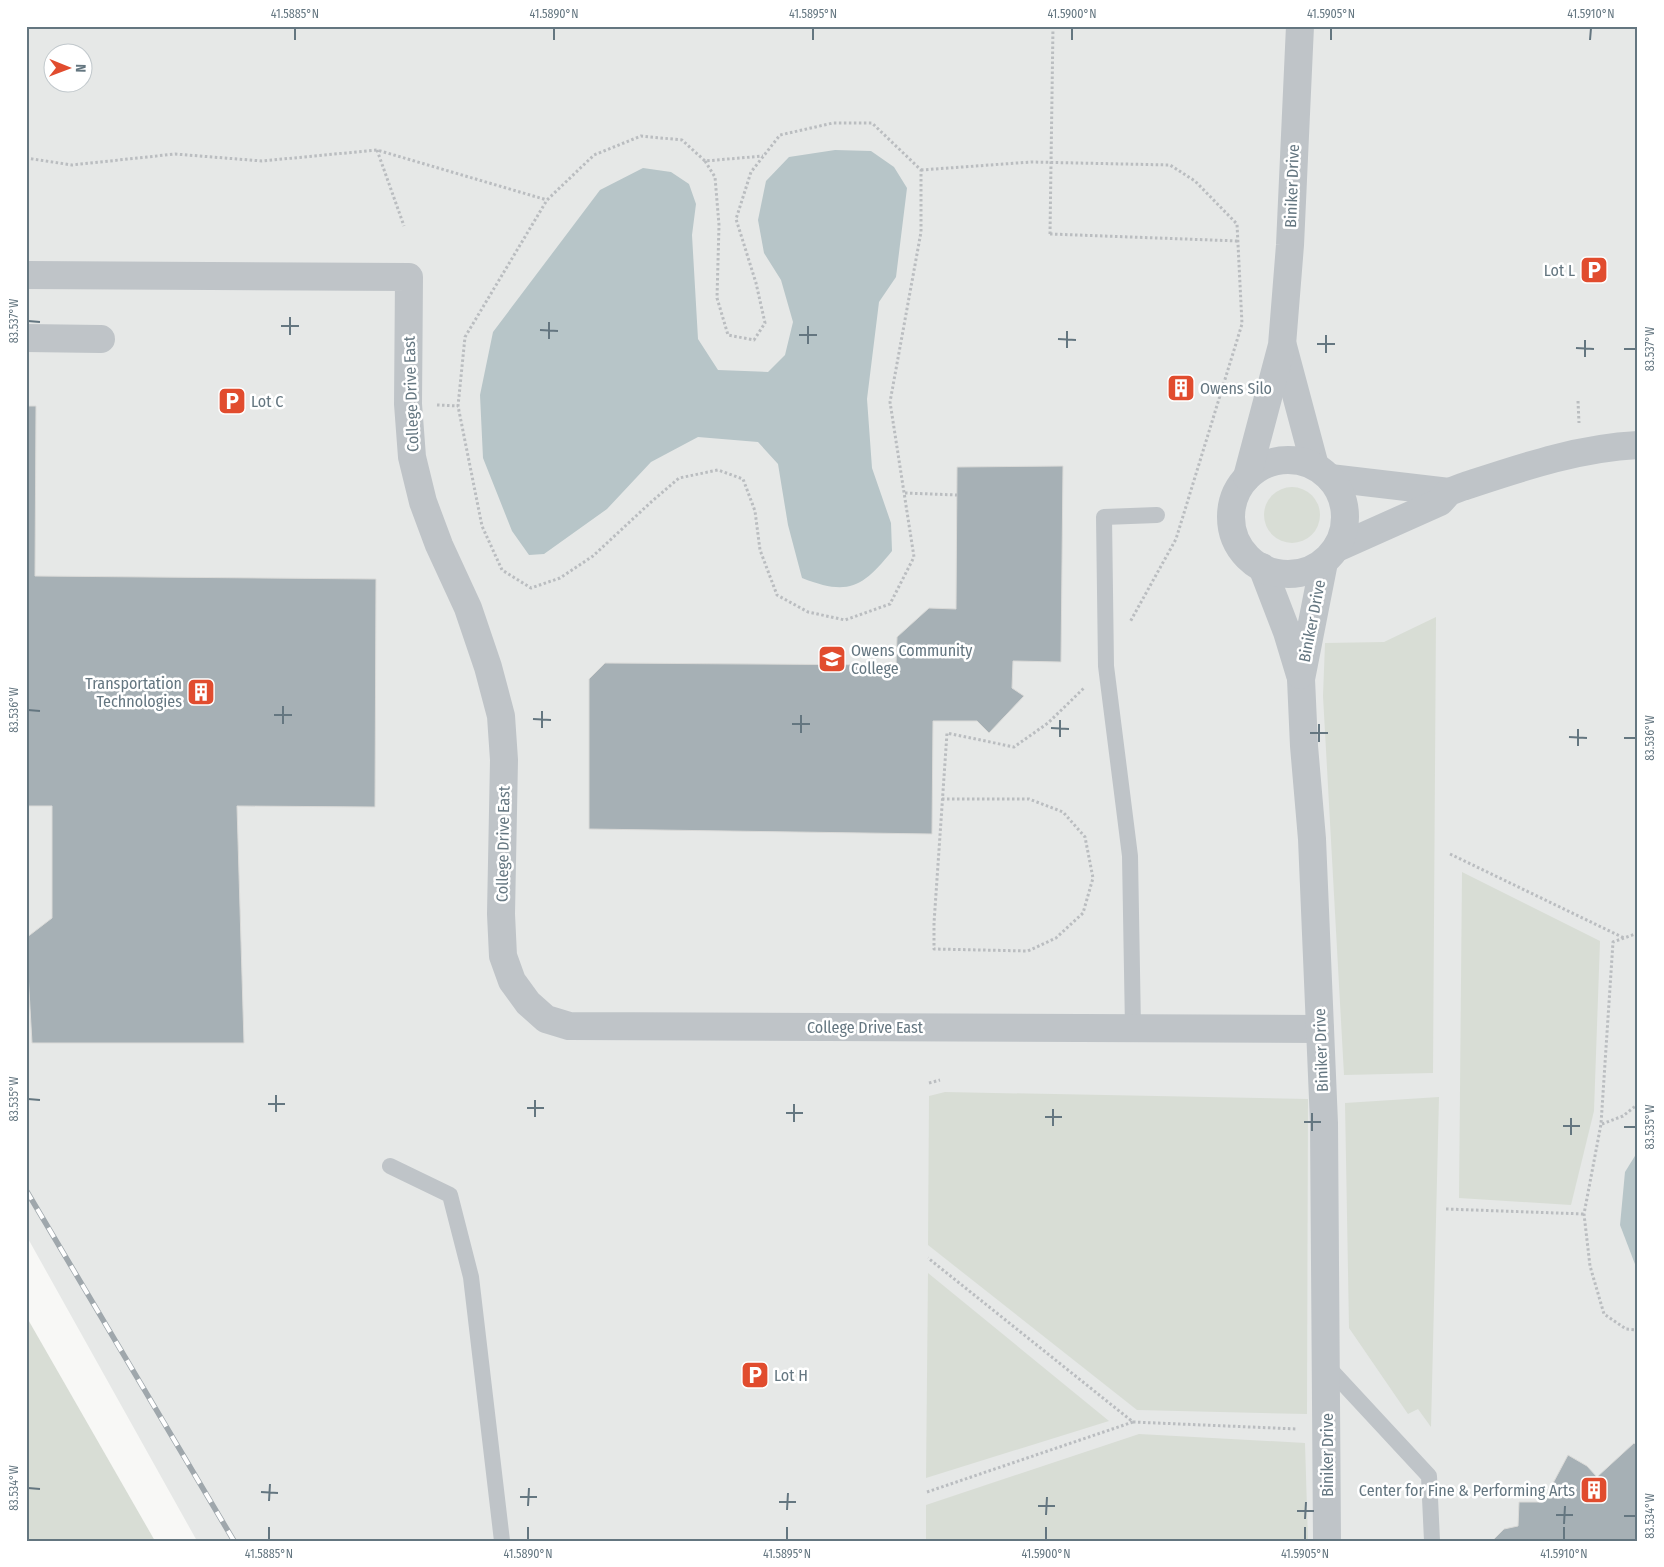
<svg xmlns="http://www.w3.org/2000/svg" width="1664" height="1567" font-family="'Fira Sans Condensed',sans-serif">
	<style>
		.built { fill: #e6e8e7; fill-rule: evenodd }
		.green { fill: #d8ddd5 }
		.water { fill: #b7c5c8 }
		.building { fill: #a6b0b5; stroke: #dadad8 }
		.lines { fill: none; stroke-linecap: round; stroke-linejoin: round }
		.path { stroke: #babdc0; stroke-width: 3; stroke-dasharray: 2.5 2.5; stroke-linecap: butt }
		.service { stroke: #bfc4c8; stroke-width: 16 }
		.minor { stroke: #bfc4c8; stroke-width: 28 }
		.tertiary { stroke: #bfc4c8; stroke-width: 28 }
		.rail-casing { stroke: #9fa7ac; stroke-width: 5.5 }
		.rail { stroke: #fff; stroke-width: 4; stroke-dasharray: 11; stroke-linecap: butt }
		.path-bridge { stroke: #babdc0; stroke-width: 3; stroke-dasharray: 2.5 2.5; stroke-linecap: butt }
		.ticks { fill: none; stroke: #647680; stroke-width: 2 }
		.labels { text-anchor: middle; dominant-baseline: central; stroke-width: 5; stroke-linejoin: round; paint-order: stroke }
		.street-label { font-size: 16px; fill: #647680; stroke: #fff }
		.poi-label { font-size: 16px; fill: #647680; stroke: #fff; text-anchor: start }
		.neatline { fill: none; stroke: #647680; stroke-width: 2 }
		.ticks-label { font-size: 12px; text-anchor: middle; fill: #647680 }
	</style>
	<rect width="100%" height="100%" fill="#f8f8f6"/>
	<!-- built -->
	<path class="built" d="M26,26H1638V1541H197L26,1235ZM52,52H82V82H52Z"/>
	<!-- green -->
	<g class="green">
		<circle cx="1292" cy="515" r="28"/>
		<polygon points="1436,617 1433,1073 1344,1075 1323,696 1325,643 1384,642"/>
		<polygon points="1462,872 1600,941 1594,1111 1571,1205 1459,1198"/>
		<polygon points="945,1092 1308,1099 1307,1414 1137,1410 928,1245 929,1096"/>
		<polygon points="1439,1097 1431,1427 1418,1409 1408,1414 1349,1328 1345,1103"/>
		<polygon points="928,1273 1109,1421 926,1478"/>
		<polygon points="26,1316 155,1541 26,1541"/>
		<polygon points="1139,1434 1305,1443 1308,1541 926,1541 926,1505"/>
	</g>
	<!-- water -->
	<g class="water">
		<path d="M835,150L871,151L894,167L907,188L896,277L879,302L867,399L872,468L891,523L892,551C862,588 848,596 802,578L788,525L778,464L758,442L698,437L651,462L607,509L544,554L529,555L512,531L483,458L480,395L493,332L600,190L643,168L671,172L689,184L696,204L692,235L698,339L718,370L768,372L785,355L793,322L781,280L764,253L758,220L766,181L789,157Z"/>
		<polygon points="1638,1151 1638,1272 1620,1225 1625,1172"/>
	</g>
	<!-- building -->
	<g class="building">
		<circle cx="1181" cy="388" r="7"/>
		<polygon points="26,406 36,406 35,576 376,579 375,807 237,806 244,1043 32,1043 26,938 52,918 52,806 26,806"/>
		<polygon points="1063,466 1061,662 1013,661 1012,688 1024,696 989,733 977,721 933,721 932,834 589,829 589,679 605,663 896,665 897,637 929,608 956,609 957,467"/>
		<polygon points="1634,1443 1638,1447 1638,1541 1492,1541 1504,1529 1518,1526 1519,1502 1543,1502 1568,1455 1587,1466 1597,1477"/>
	</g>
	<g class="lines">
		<!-- path -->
		<g class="path">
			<polyline points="377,150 404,226"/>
			<polyline points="26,158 72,165 175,154 262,161 377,150 547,200"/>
			<polyline points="705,161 715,177 719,225 717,298 728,335 754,340 765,323 756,283 736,219 751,172 780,135 833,123 872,123 921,170 921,232 890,402 914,557 890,604 845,620 808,612 777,595 760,550 755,511 743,479 718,470 679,478 650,503 593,556 560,578 531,588 502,570 482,526 458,406 465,337 547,200 594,155 641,136 682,140 705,161 763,156"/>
			<polyline points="921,170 1031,162 1170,165 1195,181 1237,224 1242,324 1176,539 1130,622"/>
			<polyline points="1050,234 1238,241"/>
			<polyline points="1578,401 1579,423"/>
			<polyline points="437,405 458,406"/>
			<polyline points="905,493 957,495"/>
			<polyline points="942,799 1029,799 1063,812 1085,837 1093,878 1083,913 1056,938 1028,951 934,949 934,923 947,733 1014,747 1048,723 1084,688"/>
			<polyline points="1450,854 1624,938"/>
			<polyline points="1638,933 1613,942 1601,1124 1584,1214 1590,1266 1604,1314 1626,1329 1638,1330"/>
			<polyline points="929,1083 940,1080"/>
			<polyline points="1602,1124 1623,1116 1638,1104"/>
			<polyline points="1446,1209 1584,1214"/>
			<polyline points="1133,1422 1297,1429"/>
			<polyline points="927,1492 1133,1422 928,1258"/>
		</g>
		<!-- service -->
		<g class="service">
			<polyline points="1133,1028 1130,856 1106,666 1104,517 1157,515"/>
			<polyline points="390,1166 450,1195 471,1277 502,1541"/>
			<polyline points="1326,1365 1429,1476 1432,1541"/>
		</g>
		<!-- minor -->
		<g class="minor">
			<polyline points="26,275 409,277 408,404 412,457 423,502 439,545 468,608 488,667 501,716 504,760 501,914 503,956 512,981 528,1003 546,1019 569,1026 1320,1029"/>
			<polyline points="26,338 101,339"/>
			<polyline points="1330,478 1449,492"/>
			<path d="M1337,548L1440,502L1449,492L1462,487C1520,468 1577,448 1638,445"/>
			<polyline points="1324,562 1301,679 1304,746 1312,839 1324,1123 1327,1541"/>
			<polyline points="1262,567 1287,632 1300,675"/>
		</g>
		<!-- tertiary -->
		<g class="tertiary">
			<polyline points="1283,346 1315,466"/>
			<circle cx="1288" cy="517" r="57"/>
			<polyline points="1247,477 1282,345 1290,245 1300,26"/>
		</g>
		<defs>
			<polyline id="rail" points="26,1190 234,1541"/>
		</defs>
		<!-- rail casing -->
		<use href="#rail" class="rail-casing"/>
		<!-- rail -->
		<use href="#rail" class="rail"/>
		<!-- path-bridge -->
		<polyline class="path-bridge" points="1050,234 1053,26"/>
	</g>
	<!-- ticks -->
	<path class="ticks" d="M295,40V28M554,40V28M813,40V28M1072,40V28M1331,40V28M1590,40L1591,28M28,321L40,322M281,326H299M540,330L558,331M290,335V317M799,335H817M549,339V322M1058,339L1076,340M808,344V326M1317,344H1335M1067,348V331M1576,348L1594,349M1624,349H1636M1326,353V335M1585,357V340M28,710L40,711M274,715H292M533,719L551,720M283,724V706M792,724H810M542,728V711M1051,728L1069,729M801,733V715M1310,733H1328M1060,737V720M1569,737L1587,738M1624,738H1636M1319,742V724M1578,746V729M28,1099L40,1100M268,1104H285M527,1108H544M276,1112V1095M786,1113H803M535,1117V1100M1045,1117H1062M794,1122V1104M1304,1122H1321M1053,1126V1109M1563,1126H1580M1624,1127H1636M1312,1131V1113M1571,1135V1118M28,1488L40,1489M261,1492L278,1493M520,1497H537M269,1501L270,1484M779,1502H796M528,1506L529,1488M1038,1506H1055M787,1510L788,1493M1297,1511H1314M1046,1515L1047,1497M1556,1515H1573M1624,1516H1636M1305,1519L1306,1502M1564,1524L1565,1506M269,1540V1527M528,1540V1527M787,1540V1527M1046,1540V1527M1305,1540V1527M1564,1540V1527"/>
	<!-- icons -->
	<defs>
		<symbol id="parking-square" viewBox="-11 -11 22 22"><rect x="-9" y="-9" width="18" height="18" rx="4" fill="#e14c2e" stroke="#fff"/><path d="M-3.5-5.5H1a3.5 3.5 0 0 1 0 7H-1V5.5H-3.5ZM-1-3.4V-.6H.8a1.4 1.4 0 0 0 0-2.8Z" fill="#fff"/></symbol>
		<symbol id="building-square" viewBox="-11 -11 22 22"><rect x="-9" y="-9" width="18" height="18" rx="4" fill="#e14c2e" stroke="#fff"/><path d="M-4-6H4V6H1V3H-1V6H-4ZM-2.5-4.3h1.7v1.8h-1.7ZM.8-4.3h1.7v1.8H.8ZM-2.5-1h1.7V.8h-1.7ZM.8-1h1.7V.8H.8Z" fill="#fff"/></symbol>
		<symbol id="university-square" viewBox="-11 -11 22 22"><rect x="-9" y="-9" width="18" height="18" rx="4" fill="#e14c2e" stroke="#fff"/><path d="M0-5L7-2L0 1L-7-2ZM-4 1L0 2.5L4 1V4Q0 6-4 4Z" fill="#fff"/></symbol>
	</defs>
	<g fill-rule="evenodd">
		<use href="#parking-square" x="1578" y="254" width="32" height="32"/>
		<use href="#building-square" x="1165" y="372" width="32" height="32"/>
		<use href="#parking-square" x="216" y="385" width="32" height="32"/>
		<use href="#university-square" x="816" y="643" width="32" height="32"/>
		<use href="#building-square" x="185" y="676" width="32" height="32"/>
		<use href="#parking-square" x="739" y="1359" width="32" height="32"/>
		<use href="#building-square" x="1578" y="1474" width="32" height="32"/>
	</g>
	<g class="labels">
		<!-- street labels -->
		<g class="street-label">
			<text transform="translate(1292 186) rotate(-88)">Biniker Drive</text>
			<text transform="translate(411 394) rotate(-92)">College Drive East</text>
			<text transform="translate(1312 621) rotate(-79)">Biniker Drive</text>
			<text transform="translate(503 844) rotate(-89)">College Drive East</text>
			<text x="865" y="1027">College Drive East</text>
			<text transform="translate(1321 1050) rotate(-92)">Biniker Drive</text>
			<text transform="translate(1327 1455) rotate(-90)">Biniker Drive</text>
		</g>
		<!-- poi labels -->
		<g class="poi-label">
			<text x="1575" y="270" text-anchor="end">Lot L</text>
			<text x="1200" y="388">Owens Silo</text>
			<text x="251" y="401">Lot C</text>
			<text x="851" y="650">Owens Community<tspan x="851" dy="18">College</tspan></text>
			<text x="182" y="683" text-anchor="end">Transportation<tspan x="182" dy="18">Technologies</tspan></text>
			<text x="774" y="1375">Lot H</text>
			<text x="1575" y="1490" text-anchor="end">Center for Fine &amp; Performing Arts</text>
		</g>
	</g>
	<!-- border -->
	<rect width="1664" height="1567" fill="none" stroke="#ffffff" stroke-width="55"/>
	<!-- north arrow -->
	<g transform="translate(68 68) rotate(91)"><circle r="24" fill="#ffffff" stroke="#c1c8cc"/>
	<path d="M0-4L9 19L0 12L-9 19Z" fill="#e14c2e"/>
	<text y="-8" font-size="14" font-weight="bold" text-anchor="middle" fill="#647680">N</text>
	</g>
	<rect x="28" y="28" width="1608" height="1512" class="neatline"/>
	<g class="ticks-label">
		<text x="295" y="18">41.5885°N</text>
		<text x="554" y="18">41.5890°N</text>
		<text x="813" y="18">41.5895°N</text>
		<text x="1072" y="18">41.5900°N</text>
		<text x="1331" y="18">41.5905°N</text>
		<text x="1591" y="18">41.5910°N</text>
		<text transform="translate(14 321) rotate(-90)" y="4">83.537°W</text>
		<text transform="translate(1650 349) rotate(-90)" y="4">83.537°W</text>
		<text transform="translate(14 710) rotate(-90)" y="4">83.536°W</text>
		<text transform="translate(1650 738) rotate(-90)" y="4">83.536°W</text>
		<text transform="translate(14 1099) rotate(-90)" y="4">83.535°W</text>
		<text transform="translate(1650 1127) rotate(-90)" y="4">83.535°W</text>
		<text transform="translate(14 1488) rotate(-90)" y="4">83.534°W</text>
		<text transform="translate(1650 1516) rotate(-90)" y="4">83.534°W</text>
		<text x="269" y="1558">41.5885°N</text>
		<text x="528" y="1558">41.5890°N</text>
		<text x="787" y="1558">41.5895°N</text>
		<text x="1046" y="1558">41.5900°N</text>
		<text x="1305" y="1558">41.5905°N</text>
		<text x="1564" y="1558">41.5910°N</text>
	</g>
</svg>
